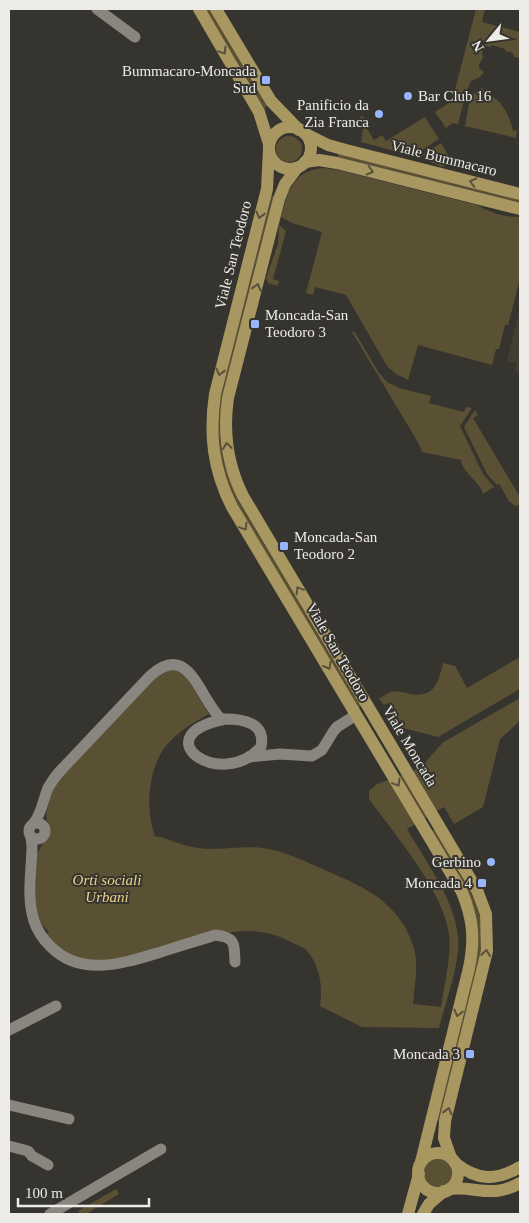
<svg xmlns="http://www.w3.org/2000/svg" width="529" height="1223" font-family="'Times New Roman',serif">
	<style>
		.built { fill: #413e32 }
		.green { fill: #5a5033 }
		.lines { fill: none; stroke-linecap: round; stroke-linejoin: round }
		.minor { stroke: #88867f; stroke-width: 11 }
		.major { stroke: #a89761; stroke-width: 12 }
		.oneway { stroke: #58523d }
		.poi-dot { fill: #98b5fd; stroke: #36342e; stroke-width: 2 }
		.labels { text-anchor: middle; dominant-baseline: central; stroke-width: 4; stroke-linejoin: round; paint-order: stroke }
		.poi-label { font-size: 15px; fill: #ecebe7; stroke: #36342e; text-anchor: end }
		.street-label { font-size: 15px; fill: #ecebe7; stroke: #36342e }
		.park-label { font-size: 15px; font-style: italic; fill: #edd48c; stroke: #36342e }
	</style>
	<rect width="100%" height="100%" fill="#36342e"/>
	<!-- built -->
	<polygon class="built" points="520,307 520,374 515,372 517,363 507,361"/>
	<!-- green -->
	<g class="green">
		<polygon points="203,9 210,9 267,105 265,109 264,109"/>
		<polygon points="476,9 485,9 482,22 520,32 520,58 514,57 513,53 505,51 505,49 492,45 490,47 486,46 482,51 483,58 479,64 479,68 484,72 480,77 471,81 466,93 458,124 453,123 446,128 435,112 452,101"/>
		<path d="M483,88V90C500,99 509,112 513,131L517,130L516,138L465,126C468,113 468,91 483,88Z"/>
		<polygon points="363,116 369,127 367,129 374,140 382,135 386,141 425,117 439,139 413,156 361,142 363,128 359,118"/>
		<circle cx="289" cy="149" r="13"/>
		<polygon points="441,143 448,155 446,165 442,167 424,159 425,156 422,155"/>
		<polygon points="338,153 520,199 520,204 338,157"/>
		<path d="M323,168L338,170L477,205C491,213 504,217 520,217V279L508,325H505L499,349H496L492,365L418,345L408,380L396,374L387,366L346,295L315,287L313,295L306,293L322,232L292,223L281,217C288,191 293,171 323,168Z"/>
		<path d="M272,195L274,198L221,439C222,462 230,482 239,502L361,706L359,708L236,504L221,466L217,409Z"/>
		<polygon points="279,225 286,231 273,279 279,281 278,286 268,283 266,278 278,244"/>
		<path d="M354,331L379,373L387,382L399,388L431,396L429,403L464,412L466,407L472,408L460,426L483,474L494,487L483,494C480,481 463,474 461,460L422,452L419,444L352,332Z"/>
		<polygon points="475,410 478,415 473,418 520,497 520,505 515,506 509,501 499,484 497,485 487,474 464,427"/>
		<path d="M520,657V689L438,737L403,728L388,703L384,705L379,699C382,697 386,694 390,692C397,690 403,692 410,694C435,698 438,683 443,663L455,666L467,688Z"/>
		<path d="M170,669L184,673L209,714C194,722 176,733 165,747C148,770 145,810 155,836C170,839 182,846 198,848C220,851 241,845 263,848C285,851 306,862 327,871C359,885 386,896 405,927C410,937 415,948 416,959C417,974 414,990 413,1004L441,1007C444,986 452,953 449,934C443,890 395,835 369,799V791L377,784L424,767C427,757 436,752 442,743L520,698V721L500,739L483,807L454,824L444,807L407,829C427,864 462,909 458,950C456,975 445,1004 439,1028L362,1027L320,1006C323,987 320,963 305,949C301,946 295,944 291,942C270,931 251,929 228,933C190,942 107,971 72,956C63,953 55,943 48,937L47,934L49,932L39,922L35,901L37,854L49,832L46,814L52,791L58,779L157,675Z"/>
		<polygon points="433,830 435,830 470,889 480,916 483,947 439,1121 437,1120 478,945 432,831"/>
		<circle cx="438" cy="1173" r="14"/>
		<polygon points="116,1189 119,1194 86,1214 80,1214 78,1211"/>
	</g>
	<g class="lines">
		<!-- minor -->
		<g class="minor">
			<polyline points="97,9 135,37"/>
			<path d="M225,719C244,719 266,723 261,747C221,792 142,736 225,719Z"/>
			<polyline points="249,757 280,754 312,756 322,750 333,732 337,727 356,715"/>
			<circle cx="37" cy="831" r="8"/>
			<path d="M34,823C42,812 43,800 48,788C52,781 57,774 63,768L150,676C190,640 199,699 222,720"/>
			<path d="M31,838L32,845C32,870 26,896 34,921C37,930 43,939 50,946C81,978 124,963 161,952C179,946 197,941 215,935C236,937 234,944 235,962"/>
			<polyline points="9,1030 56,1006"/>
			<polyline points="9,1105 69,1119"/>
			<polyline points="9,1146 28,1151 32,1156 48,1165"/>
			<polyline points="50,1214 161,1149"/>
		</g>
		<!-- major -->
		<g class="major">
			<polyline points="199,9 259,112 269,144"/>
			<polyline points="216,9 271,101 299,130"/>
			<circle cx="290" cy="148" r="21"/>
			<polyline points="304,133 328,145 346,150 520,194"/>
			<path d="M269,149L267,189L215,394C209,434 213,470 232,507L462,892C473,919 475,939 469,968L421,1162"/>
			<polyline points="305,162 319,160 337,163 520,209"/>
			<path d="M297,168L285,184L279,199L228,398C223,432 228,466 243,496L477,890L486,914L487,951L445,1121L444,1138L451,1158"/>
			<circle cx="438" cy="1173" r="20"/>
			<path d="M455,1163C478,1181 496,1181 520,1167"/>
			<path d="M449,1189C477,1186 492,1199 520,1183"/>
			<polyline points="408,1214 419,1174"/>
			<polyline points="423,1214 429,1204 444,1191"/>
		</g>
	</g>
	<!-- one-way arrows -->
	<defs><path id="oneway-chevron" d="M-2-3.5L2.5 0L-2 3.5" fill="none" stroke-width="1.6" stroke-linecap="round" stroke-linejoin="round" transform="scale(1.25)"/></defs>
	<g class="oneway">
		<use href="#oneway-chevron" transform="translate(223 51) rotate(59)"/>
		<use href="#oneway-chevron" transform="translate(370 171) rotate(14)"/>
		<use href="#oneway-chevron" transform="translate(473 182) rotate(-166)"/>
		<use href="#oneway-chevron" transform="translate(260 215) rotate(104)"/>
		<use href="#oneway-chevron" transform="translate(257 287) rotate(-76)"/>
		<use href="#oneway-chevron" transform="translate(220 372) rotate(104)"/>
		<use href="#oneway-chevron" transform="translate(227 446) rotate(-97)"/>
		<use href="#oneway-chevron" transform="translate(244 527) rotate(59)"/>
		<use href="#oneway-chevron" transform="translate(299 590) rotate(-121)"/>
		<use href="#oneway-chevron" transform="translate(328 666) rotate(60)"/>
		<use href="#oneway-chevron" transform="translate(397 783) rotate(59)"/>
		<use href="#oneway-chevron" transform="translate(486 953) rotate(-83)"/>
		<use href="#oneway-chevron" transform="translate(458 1013) rotate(104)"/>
		<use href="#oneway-chevron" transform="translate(448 1111) rotate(-76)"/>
	</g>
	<!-- markers -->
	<g class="poi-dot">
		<rect x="261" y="75" width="10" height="10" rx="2.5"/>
		<circle cx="408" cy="96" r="5"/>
		<circle cx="379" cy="114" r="5"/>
		<rect x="250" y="319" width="10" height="10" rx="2.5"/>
		<rect x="279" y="541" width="10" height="10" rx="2.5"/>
		<circle cx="491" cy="862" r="5"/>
		<rect x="477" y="878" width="10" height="10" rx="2.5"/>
		<rect x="465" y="1049" width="10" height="10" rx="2.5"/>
	</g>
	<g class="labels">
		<!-- poi labels -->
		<g class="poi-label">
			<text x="256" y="71">Bummacaro-Moncada<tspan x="256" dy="17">Sud</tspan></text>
			<text x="418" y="96" text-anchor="start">Bar Club 16</text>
			<text x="369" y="105">Panificio da<tspan x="369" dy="17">Zia Franca</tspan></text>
			<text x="265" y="315" text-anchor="start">Moncada-San<tspan x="265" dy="17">Teodoro 3</tspan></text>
			<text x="294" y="537" text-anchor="start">Moncada-San<tspan x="294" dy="17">Teodoro 2</tspan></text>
			<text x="481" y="862">Gerbino</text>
			<text x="472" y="883">Moncada 4</text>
			<text x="460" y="1054">Moncada 3</text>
		</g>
		<!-- street labels -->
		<g class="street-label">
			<text transform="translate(444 158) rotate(14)">Viale Bummacaro</text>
			<text transform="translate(233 255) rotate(-76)">Viale San Teodoro</text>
			<text transform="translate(338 652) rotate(60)">Viale San Teodoro</text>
			<text transform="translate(410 746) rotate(59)">Viale Moncada</text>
		</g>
		<!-- park labels -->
		<g class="park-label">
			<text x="107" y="880">Orti sociali<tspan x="107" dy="17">Urbani</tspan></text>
		</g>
	</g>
	<!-- border -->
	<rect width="529" height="1223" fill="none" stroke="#ecebe7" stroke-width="20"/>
	<!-- north arrow -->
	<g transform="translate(489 40) rotate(241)" stroke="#36342e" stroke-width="4" paint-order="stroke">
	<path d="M0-4L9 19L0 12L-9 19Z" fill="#ecebe7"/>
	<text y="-8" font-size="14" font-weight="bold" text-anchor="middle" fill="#ecebe7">N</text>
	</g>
	<!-- scale -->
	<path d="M18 1198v8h131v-8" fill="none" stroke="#ecebe7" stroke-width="2.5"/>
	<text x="25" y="1198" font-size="15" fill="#ecebe7" stroke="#36342e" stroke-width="4" paint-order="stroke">100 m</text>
</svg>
